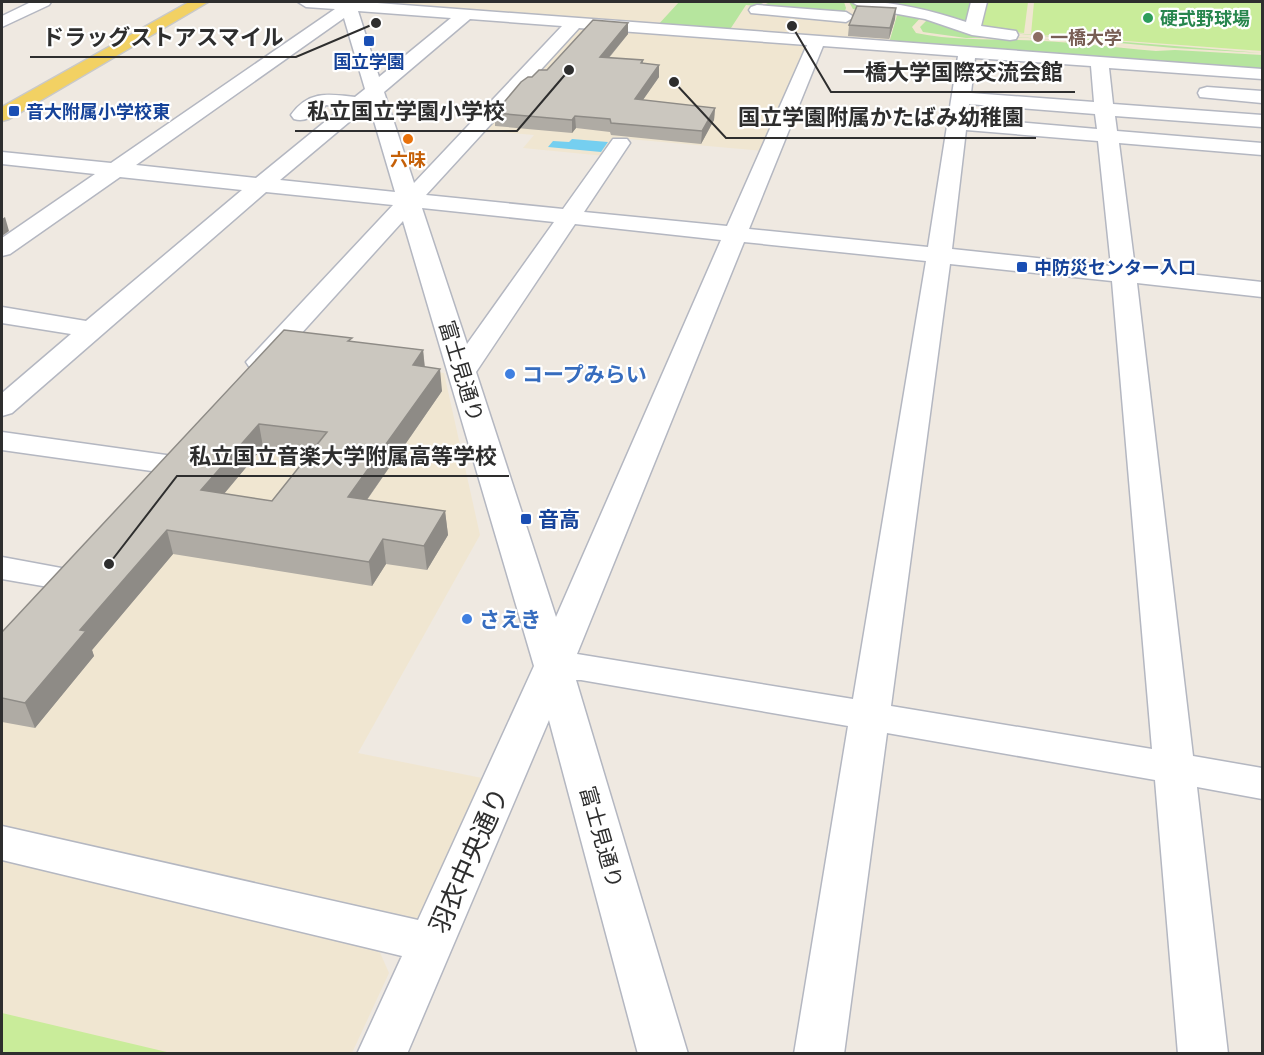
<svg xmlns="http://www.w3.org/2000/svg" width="1264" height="1055" font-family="'Noto Sans','Noto Sans JP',sans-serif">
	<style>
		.education { fill: #f0e6d1 }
		.green { fill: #b6e59e }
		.pitch { fill: #c9ec9a }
		.water { fill: #75cff0 }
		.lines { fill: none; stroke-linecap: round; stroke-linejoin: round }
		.minor-casing { stroke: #b4b7c1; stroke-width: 3 }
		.major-casing { stroke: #c9c9c9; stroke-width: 3 }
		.minor { fill: #fff; fill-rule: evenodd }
		.major { fill: #f2d163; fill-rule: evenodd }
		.wall { fill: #afaba4; fill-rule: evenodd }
		.shaded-wall { fill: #8e8b86 }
		.building { fill: #cbc7bf; stroke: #8e8b86; stroke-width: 1.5; fill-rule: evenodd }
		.leisure-dot { fill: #2e9e5b; stroke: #fff; stroke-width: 2 }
		.education-dot { fill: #8d6e63; stroke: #fff; stroke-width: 2 }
		.transit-dot { fill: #1a4fb4; stroke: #fff; stroke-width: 2 }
		.food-dot { fill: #e8710a; stroke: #fff; stroke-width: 2 }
		.shop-dot { fill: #3f7fe0; stroke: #fff; stroke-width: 2 }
		.labels { text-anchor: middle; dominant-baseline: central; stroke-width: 4.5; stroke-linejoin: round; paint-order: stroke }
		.far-leisure-label { font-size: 18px; font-weight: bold; fill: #27864d; stroke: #fff; text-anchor: start }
		.far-education-label { font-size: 18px; font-weight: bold; fill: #785e54; stroke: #fff; text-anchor: start }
		.far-transit-label { font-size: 18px; font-weight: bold; fill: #164399; stroke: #fff; text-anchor: start }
		.far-food-label { font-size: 18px; font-weight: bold; fill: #c56008; stroke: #fff }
		.street-label { font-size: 21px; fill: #2e2e2e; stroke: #fff }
		.shop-label { font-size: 21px; font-weight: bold; fill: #366cbe; stroke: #fff; text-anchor: start }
		.transit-label { font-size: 21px; font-weight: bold; fill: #164399; stroke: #fff; text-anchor: start }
		.near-street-label { font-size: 26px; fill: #2e2e2e; stroke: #fff }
		.leader { fill: none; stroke: #2e2e2e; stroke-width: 2 }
		.callout-dot { fill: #2e2e2e; stroke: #fff; stroke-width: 2 }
		.callout-label { font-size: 22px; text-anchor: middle; font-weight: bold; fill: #2e2e2e; stroke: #fff; stroke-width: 4.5; stroke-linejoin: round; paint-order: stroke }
	</style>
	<rect width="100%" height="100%" fill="#efe9e1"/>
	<!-- education -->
	<g class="education">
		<polygon points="359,2 1262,2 1262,74 889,43"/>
		<polygon points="576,25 813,43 765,151 617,138 605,156 523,148 534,135 479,130"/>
		<polygon points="280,347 444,373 480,535 358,753 482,778 416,923 2,834 2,647"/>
		<polygon points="2,859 378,948 389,973 352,1053 2,1054"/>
	</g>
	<!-- green -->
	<g class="green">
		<polygon points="679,2 765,2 757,6 746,5 729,31 657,26"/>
		<polygon points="770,2 844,2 846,8 843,16 762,6"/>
		<path d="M849,2L922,14L923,15L912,27L916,33C950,40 983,39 1017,40C1063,41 1110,47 1156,51L1175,50L1262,55V74L889,43L898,12L853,9Z"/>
		<polygon points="863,2 977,2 970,29 931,14"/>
		<polygon points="930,17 984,34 1159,49 1015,37 966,38 923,32 920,27"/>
		<polygon points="977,30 1262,53 1174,48"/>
	</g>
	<!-- pitch -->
	<g class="pitch">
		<polygon points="982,2 1028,2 1024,33 976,29"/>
		<polygon points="1034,2 1262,2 1262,51 1031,34"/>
		<polygon points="2,1013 171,1053 2,1053"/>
	</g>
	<!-- water -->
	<polygon class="water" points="572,139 608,142 601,152 548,147 553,141 569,142"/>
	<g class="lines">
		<defs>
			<g id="minor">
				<polygon points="31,2 51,2 49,5 2,27 2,16"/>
				<path d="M298,2H364L1262,69V79L1109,68L1113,104L1262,115V127L1115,116L1117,131L1262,143V155L1119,143L1135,268L1262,282V297L1137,283L1193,756L1262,768V799L1197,787L1228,1054H1178L1155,780L887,733L844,1054H794L848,726L581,680H576L688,1054H638L549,720L407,1054H357L402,956L2,860V826L418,920L534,666L403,221L270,368L260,370L250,368L246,362L393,205L266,192L12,413L2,416V393L71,334L2,323V307L86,321L242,190L120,177L10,254L2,256V238L95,174L2,164V152L111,163L335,9L306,7ZM358,11L451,18L379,77ZM344,18L365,89L355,97C329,94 309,90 291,115L294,119C308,123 316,113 326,105L343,107L256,178L136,165ZM470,19L562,26L414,183L384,92ZM579,28L807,45L727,226L584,212L630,143L627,139H613L563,209L426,195ZM823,46L958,56L928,247L749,229ZM975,58L1091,66L1094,102L971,93ZM369,104L395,192L280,180L367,107ZM969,104L1095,114L1097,129L968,118ZM966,130L1098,141L1111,266L952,249ZM422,208L554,222L467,344ZM575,224L721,240L556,617L476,372ZM744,242L926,261L853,699L577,654ZM950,264L1112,281L1152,749L891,706Z"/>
				<path d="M852,2C890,0 930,10 966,22L971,2H987L981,26L1016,31L1018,35L1016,39L1010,40L972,35L925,19L860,7Z"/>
				<polygon points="757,5 846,12 854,17 846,22 751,13 749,10 751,7"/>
				<polygon points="1207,87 1262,91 1262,103 1200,97 1198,93 1200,89"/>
				<polygon points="2,432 166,455 177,457 181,464 177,471 166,473 2,450"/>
				<polygon points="2,557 72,570 77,578 72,586 60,589 2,579"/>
			</g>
			<polygon id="major" points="189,2 208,2 9,119 2,121 2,107"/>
		</defs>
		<!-- minor casing -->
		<use href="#minor" class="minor-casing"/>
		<!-- major casing -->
		<use href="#major" class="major-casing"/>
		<!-- minor -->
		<use href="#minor" class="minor"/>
		<!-- major -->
		<use href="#major" class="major"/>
	</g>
	<!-- wall -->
	<g class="wall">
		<polygon points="895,19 889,39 848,36 849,25"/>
		<polygon points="628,23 628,34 609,58 643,60 643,64 659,77 643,100 715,108 714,120 701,144 611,135 610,132 576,128 572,133 495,126 495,113 532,77 547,70"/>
		<path d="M352,342L423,350L425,367L442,391L367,500L445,511L448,535L427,570L386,564L372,586L173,554L92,650L94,656L35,728L2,722V632ZM263,447L310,453L272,501L224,494Z"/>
	</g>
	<!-- shaded-wall -->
	<g class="shaded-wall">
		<polygon points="896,8 895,19 889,39 890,28"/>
		<polygon points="628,23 628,34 600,68 600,57"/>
		<polygon points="659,65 659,77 635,111 635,99"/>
		<polygon points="715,108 714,120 701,144 702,131"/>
		<polygon points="575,116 576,128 572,133 572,120"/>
		<polygon points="5,217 9,231 2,236 2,219"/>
		<polygon points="423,350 425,372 413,365"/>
		<polygon points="440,369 442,391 352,521 348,497"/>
		<polygon points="259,424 263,447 207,514 201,490"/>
		<polygon points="445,511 448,535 427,570 424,546"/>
		<polygon points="167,530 173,554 92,650 94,656 35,728 25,703 80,630"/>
		<polygon points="383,539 386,564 372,586 369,562"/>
	</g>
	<!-- building -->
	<g class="building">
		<polygon points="857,6 896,8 890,28 849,25"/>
		<polygon points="593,20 628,23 600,57 643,60 641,63 659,65 635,99 715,108 702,131 611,123 610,119 575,116 572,120 495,113 521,82 528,77 532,77 539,70 547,70"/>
		<path d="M284,330L352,338L348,341L423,350L413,365L440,369L348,497L445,511L424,546L383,539L369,562L167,530L80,630L86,631L25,703L2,698V632ZM259,424L327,432L272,501L201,490Z"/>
	</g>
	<!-- markers -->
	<circle class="leisure-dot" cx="1148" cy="18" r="6"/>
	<circle class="education-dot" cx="1038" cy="37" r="6"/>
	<g class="transit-dot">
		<rect x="363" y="35" width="12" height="12" rx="3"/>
		<rect x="8" y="105" width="12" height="12" rx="3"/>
		<rect x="1016" y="261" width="12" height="12" rx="3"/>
		<rect x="520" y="513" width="12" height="12" rx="3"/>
	</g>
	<circle class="food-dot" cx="408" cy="139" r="6"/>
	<g class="shop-dot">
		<circle cx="510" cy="374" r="6"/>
		<circle cx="467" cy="619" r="6"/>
	</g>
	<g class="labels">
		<!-- far-leisure labels -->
		<g class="far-leisure-label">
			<text x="1160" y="18">硬式野球場</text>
		</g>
		<!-- far-education labels -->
		<g class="far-education-label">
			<text x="1050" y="37">一橋大学</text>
		</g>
		<!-- far-transit labels -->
		<g class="far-transit-label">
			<text x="369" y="61" text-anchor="middle">国立学園</text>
			<text x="26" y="111">音大附属小学校東</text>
			<text x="1034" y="267">中防災センター入口</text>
		</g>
		<!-- far-food labels -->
		<g class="far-food-label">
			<text x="408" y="159">六味</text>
		</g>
		<!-- street labels -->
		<g class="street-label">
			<text transform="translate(462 371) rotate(73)">富士見通り</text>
			<text transform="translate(602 837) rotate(74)">富士見通り</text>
		</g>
		<!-- shop labels -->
		<g class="shop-label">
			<text x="522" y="374">コープみらい</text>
			<text x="479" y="619">さえき</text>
		</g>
		<!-- transit labels -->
		<g class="transit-label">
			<text x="538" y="519">音高</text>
		</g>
		<!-- near-street labels -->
		<g class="near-street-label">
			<text transform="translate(468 860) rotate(-66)">羽衣中央通り</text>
		</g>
	</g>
	<!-- callouts -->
	<path class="leader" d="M376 23L296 57H30M792 26L831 92H1075M569 70L517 131H295M674 82L726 138H1036M109 564L177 476H509"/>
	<g class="callout-dot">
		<circle cx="376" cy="23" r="6"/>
		<circle cx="792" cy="26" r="6"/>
		<circle cx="569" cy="70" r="6"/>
		<circle cx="674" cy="82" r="6"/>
		<circle cx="109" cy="564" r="6"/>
	</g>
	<g class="callout-label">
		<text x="163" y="45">ドラッグストアスマイル</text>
		<text x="953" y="80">一橋大学国際交流会館</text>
		<text x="406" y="119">私立国立学園小学校</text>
		<text x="881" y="125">国立学園附属かたばみ幼稚園</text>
		<text x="343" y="464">私立国立音楽大学附属高等学校</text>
	</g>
	<!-- border -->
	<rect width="1264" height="1055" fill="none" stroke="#2e2e2e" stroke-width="6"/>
</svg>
